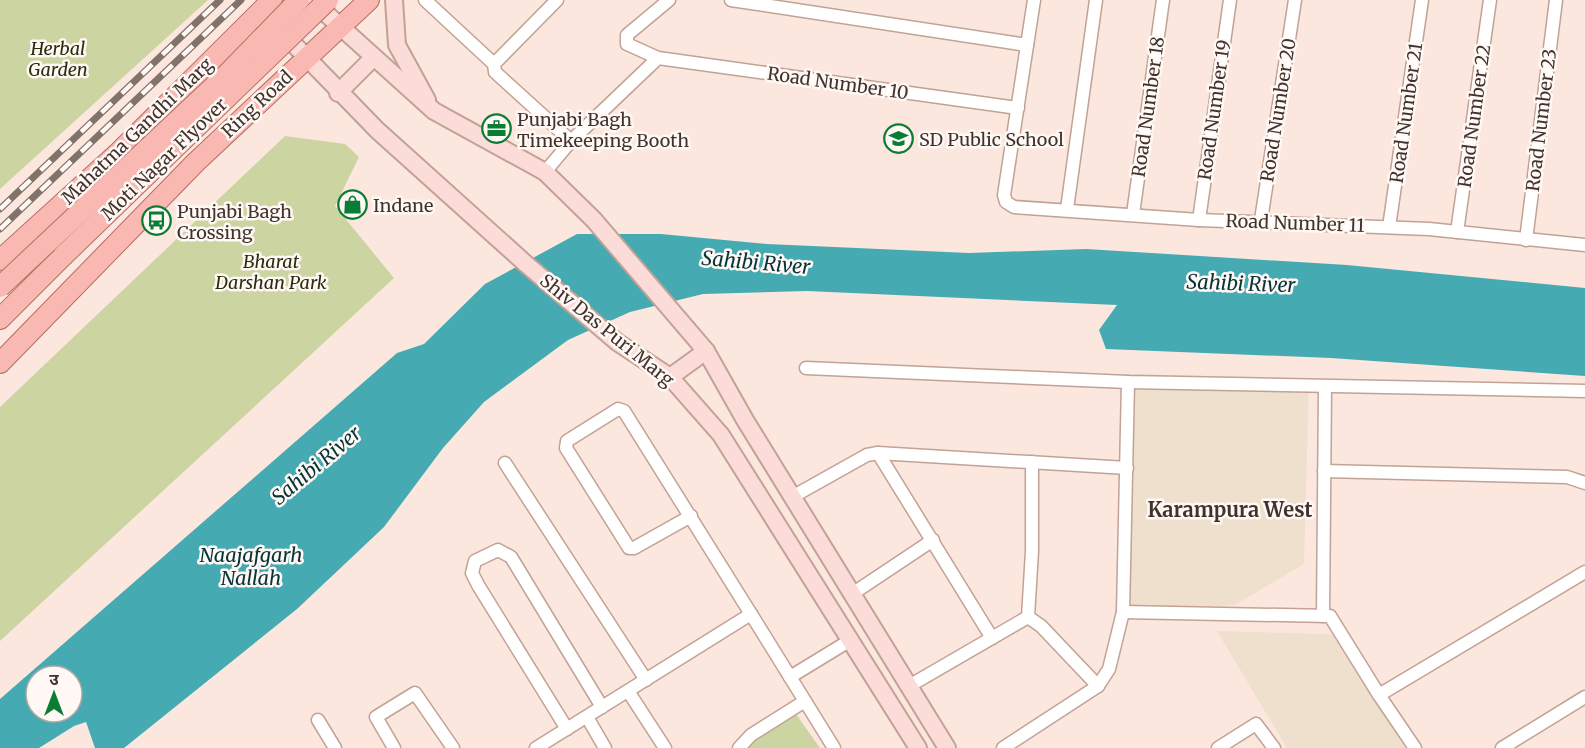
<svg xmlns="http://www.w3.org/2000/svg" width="1585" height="748" font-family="Merriweather,'Noto Sans Devanagari',serif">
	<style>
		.education { fill: #eee0cd }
		.green { fill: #ccd4a1 }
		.water { fill: #46aab2; fill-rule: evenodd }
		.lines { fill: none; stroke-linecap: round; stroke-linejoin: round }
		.street-casing { stroke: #c2a294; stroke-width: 15 }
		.secondary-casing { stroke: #c2a294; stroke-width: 20 }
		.primary-casing { stroke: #b66c62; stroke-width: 22 }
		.street { stroke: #fff; stroke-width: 12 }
		.secondary { stroke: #fcdcd8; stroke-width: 16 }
		.primary { stroke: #f9b9b2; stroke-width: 20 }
		.rail-casing { stroke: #81726a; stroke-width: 7 }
		.rail { stroke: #fff8f5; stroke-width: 4.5; stroke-dasharray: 14; stroke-linecap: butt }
		.primary-bridge-casing { stroke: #b66c62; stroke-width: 22; stroke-linecap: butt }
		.primary-bridge { stroke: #f9b9b2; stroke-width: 20 }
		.labels { text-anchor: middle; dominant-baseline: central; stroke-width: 5; stroke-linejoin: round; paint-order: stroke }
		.park-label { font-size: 18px; font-style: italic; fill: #292d0e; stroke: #fff8f5 }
		.street-label { font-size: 18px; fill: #40332d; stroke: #fff8f5 }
		.poi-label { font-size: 18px; fill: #40332d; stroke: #fff8f5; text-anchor: start }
		.water-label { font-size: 20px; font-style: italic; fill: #043538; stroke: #fff8f5 }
		.neighbourhood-label { font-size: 20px; font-weight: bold; fill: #40332d; stroke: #fff8f5 }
	</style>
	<rect width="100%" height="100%" fill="#fce7de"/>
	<!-- education -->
	<g class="education">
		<polygon points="1135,374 1309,379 1304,564 1235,605 1130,609"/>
		<polygon points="1217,631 1332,634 1407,748 1287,748"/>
	</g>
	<!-- green -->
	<g class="green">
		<polygon points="0,0 208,0 0,189"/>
		<polygon points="285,136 345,144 359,157 335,206 394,278 0,641 0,407"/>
		<polygon points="796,714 820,748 745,748"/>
	</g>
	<!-- water -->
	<path class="water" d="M577,234H661L767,244L969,253L1086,249L1347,265L1585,288V376L1331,358L1106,349L1099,330L1117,305L807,291L703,294L630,312L568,340L484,402L443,448L384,527L297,609L124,748H95L86,722L74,726L39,748H0V699L397,353L424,344L485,284ZM36,676H72V712H36Z"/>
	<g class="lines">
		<defs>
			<g id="street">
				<polyline points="425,0 494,64 495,72 571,141"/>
				<polyline points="669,0 627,35 627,44 658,58 1018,108"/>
				<polyline points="731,0 1027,45"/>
				<polyline points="1034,0 1004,195 1006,202 1014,207 1199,220 1429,229 1585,245"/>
				<polyline points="494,64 557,0"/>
				<polyline points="545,172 571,141 658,58"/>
				<polyline points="1067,209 1096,0"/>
				<polyline points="1133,214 1163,0"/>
				<polyline points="1199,220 1230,0"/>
				<polyline points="1261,220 1295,0"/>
				<polyline points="1389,227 1422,0"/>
				<polyline points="1457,232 1490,0"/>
				<polyline points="1526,240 1556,0"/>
				<polyline points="806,368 1128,382 1585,391"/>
				<polyline points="878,453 992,638"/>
				<polyline points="505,463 646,680"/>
				<polyline points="1324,471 1567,477 1585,483"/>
				<polyline points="792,497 867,455 878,453 1127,468"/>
				<polyline points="691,516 634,548 629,548 566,448 567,441 618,409 624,411 751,614"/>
				<polyline points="852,594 933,540"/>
				<polyline points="1123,612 1330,616 1379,695"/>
				<polyline points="1323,616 1325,388"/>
				<polyline points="1028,617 1032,551 1032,462"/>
				<polyline points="1028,617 1041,626 1098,686"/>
				<polyline points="790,677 849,641"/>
				<polyline points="909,686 1028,617"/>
				<polyline points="628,691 665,748"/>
				<polyline points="587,717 605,748"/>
				<polyline points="318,720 335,748"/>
				<polyline points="567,729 478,585 472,573 475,561 498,550 511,557 602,707"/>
				<polyline points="394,748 376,717 415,693 453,748"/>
				<polyline points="536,748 751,614 834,748"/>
				<polyline points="739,748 751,735 805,701"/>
				<polyline points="1003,748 1098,686 1109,669 1123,612 1128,382"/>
				<polyline points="1218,748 1256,724 1274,748"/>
				<polyline points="1415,748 1379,695 1585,572"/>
				<polyline points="1502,748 1585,697"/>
			</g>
			<g id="secondary">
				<polyline points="311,0 434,111 545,172 594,220 706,351 745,420 947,748"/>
				<polyline points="394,0 397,45 427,100"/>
				<polyline points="279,29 377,130 526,264 617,342 670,377 721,435 918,748"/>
				<polyline points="338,93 373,58"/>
				<polyline points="670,377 706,351"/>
			</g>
			<g id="primary">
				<polyline points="0,260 118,153 272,0"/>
				<polyline points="0,319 63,256"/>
				<polyline points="0,363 196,162 369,0"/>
			</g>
		</defs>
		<!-- street casing -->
		<use href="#street" class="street-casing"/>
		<!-- secondary casing -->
		<use href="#secondary" class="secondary-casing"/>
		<!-- primary casing -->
		<use href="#primary" class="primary-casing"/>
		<!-- street -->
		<use href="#street" class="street"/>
		<!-- secondary -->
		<use href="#secondary" class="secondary"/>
		<!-- primary -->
		<use href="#primary" class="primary"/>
		<defs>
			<g id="rail">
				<polyline points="0,209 220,0"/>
				<polyline points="0,229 241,0"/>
			</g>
		</defs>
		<!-- rail casing -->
		<use href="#rail" class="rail-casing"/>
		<!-- rail -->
		<use href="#rail" class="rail"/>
		<defs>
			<g id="primary-bridge">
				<polyline points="63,256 328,0"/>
				<polyline points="0,287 228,73 299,0"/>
			</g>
		</defs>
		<!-- primary-bridge casing -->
		<use href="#primary-bridge" class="primary-bridge-casing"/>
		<!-- primary-bridge -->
		<use href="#primary-bridge" class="primary-bridge"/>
	</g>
	<!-- icons -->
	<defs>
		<symbol id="office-ring" viewBox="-11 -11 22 22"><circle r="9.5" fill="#fff8f5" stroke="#097d33" stroke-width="1.5"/><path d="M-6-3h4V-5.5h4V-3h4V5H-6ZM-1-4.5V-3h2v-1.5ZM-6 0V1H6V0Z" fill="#097d33"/></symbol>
		<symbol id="school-ring" viewBox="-11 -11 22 22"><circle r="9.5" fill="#fff8f5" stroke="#097d33" stroke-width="1.5"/><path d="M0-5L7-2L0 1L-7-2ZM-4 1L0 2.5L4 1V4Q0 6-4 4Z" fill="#097d33"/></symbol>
		<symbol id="shop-ring" viewBox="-11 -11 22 22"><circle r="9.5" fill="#fff8f5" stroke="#097d33" stroke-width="1.5"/><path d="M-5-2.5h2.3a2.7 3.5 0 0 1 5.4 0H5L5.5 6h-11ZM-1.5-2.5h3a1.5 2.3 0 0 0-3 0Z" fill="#097d33"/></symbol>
		<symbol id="bus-ring" viewBox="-11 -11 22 22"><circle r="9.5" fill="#fff8f5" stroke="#097d33" stroke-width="1.5"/><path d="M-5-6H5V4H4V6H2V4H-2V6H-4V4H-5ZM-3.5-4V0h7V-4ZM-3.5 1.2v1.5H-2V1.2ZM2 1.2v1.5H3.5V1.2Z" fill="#097d33"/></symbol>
	</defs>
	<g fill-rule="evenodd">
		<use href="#office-ring" x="480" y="112" width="33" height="33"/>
		<use href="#school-ring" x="882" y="122" width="33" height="33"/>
		<use href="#shop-ring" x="336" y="188" width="33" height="33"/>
		<use href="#bus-ring" x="140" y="204" width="33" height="33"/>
	</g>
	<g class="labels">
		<!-- park labels -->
		<g class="park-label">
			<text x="58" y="48">Herbal<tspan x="58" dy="21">Garden</tspan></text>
			<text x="271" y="261">Bharat<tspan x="271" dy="21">Darshan Park</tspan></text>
		</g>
		<!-- street labels -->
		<g class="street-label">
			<text transform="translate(838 83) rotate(8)">Road Number 10</text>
			<text transform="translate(257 104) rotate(-43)">Ring Road</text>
			<text transform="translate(1148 107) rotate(-82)">Road Number 18</text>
			<text transform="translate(1214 110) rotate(-82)">Road Number 19</text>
			<text transform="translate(1278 110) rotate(-81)">Road Number 20</text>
			<text transform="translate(1406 113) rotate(-82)">Road Number 21</text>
			<text transform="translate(1474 116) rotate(-82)">Road Number 22</text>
			<text transform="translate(1541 120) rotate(-83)">Road Number 23</text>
			<text transform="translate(137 131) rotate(-44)">Mahatma Gandhi Marg</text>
			<text transform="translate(164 159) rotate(-44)">Moti Nagar Flyover</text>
			<text transform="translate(1295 223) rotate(2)">Road Number 11</text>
			<text transform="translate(607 330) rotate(39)">Shiv Das Puri Marg</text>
		</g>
		<!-- poi labels -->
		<g class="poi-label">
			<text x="517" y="119">Punjabi Bagh<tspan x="517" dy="21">Timekeeping Booth</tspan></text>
			<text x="919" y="139">SD Public School</text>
			<text x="373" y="205">Indane</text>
			<text x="177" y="211">Punjabi Bagh<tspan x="177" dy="21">Crossing</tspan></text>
		</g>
		<!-- water labels -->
		<g class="water-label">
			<text transform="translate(756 262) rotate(5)">Sahibi River</text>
			<text transform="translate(1241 283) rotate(2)">Sahibi River</text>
			<text transform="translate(316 465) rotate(-40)">Sahibi River</text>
			<text x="251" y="554">Naajafgarh<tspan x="251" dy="23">Nallah</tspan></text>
		</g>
		<!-- neighbourhood labels -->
		<g class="neighbourhood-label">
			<text x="1230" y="509">Karampura West</text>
		</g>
	</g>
	<!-- north arrow -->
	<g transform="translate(54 694)"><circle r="28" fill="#fff8f5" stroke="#b3a9a5" stroke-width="1.5"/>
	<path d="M0-4.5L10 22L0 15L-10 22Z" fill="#097d33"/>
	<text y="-9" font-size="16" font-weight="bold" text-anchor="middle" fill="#40332d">उ</text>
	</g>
</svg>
